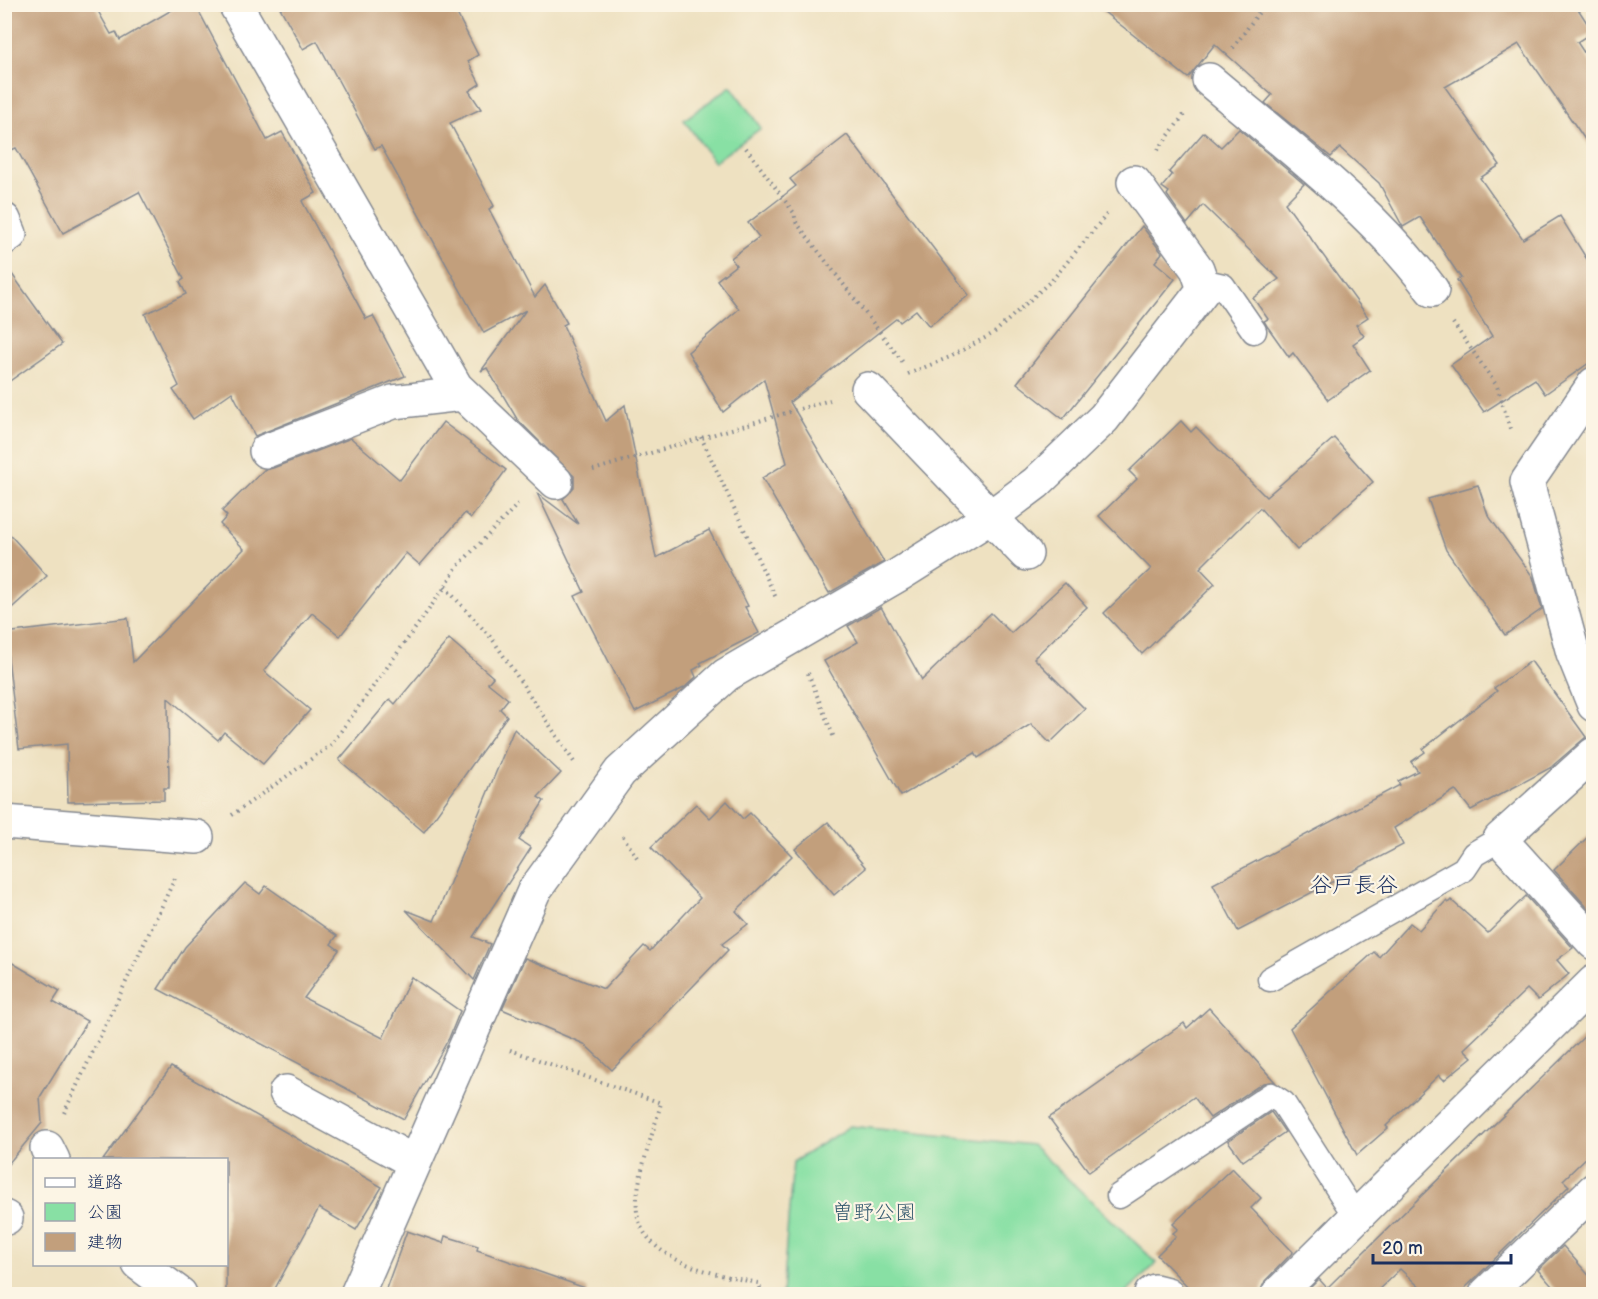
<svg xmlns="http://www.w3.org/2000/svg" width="1598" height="1299" font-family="'Balsamiq Sans','Klee One',sans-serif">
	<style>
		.green { fill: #88e0a4; stroke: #528881; stroke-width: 1.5 }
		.building { fill: #c29f7c }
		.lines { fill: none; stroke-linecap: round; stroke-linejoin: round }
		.service-casing { stroke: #848890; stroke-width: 27 }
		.minor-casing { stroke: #848890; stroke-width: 36 }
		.path { stroke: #848890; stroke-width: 4; stroke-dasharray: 1.5 4.5; stroke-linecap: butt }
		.service { stroke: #fff; stroke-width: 24 }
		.minor { stroke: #fff; stroke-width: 33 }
		.labels { text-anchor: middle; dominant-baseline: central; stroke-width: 4.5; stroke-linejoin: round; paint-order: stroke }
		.park-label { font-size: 21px; fill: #365b70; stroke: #fcf5e5 }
		.neighbourhood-label { font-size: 22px; fill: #1b2f5e; stroke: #fcf5e5 }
	</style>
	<rect width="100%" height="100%" fill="#fcf5e5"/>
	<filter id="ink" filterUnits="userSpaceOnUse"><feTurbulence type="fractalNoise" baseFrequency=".0167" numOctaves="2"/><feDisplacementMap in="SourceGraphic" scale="12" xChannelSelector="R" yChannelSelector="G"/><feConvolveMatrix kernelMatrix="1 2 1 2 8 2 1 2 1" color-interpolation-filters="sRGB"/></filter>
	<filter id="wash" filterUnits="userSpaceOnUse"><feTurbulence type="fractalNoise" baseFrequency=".008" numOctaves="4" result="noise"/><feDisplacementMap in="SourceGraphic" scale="24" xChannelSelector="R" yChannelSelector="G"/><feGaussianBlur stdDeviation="1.35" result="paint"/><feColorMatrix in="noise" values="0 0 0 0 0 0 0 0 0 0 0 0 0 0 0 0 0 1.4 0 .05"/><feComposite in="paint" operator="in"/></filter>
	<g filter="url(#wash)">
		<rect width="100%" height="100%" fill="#eee1c1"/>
		<!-- green -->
		<g class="green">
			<polygon points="731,86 761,128 714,162 684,120"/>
			<polygon points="850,1126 1032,1145 1157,1263 1124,1294 782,1294 793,1162"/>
		</g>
		<g id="blocks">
			<!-- building -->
			<g class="building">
				<polygon points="4,4 94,4 111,34 116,32 120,40 182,4 195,4 267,140 282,132 316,193 302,201 366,319 373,316 405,376 255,436 232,392 193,419 173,390 179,386 145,314 186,294 180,282 184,279 139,192 63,233 16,148 4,153"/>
				<polygon points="278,4 452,4 478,55 468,61 480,84 469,91 481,109 450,123 494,206 489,209 535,297 545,285 567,323 563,325 606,421 625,405 656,558 709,530 748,606 745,607 759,633 700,663 702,665 693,670 696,677 684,688 635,712 575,596 584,592 537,493 578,524 563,499 574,487 574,476 517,419 487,368 481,371 526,310 484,333 381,146 375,149 317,41 303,49"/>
				<polygon points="1094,4 1586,4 1578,9 1593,32 1577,42 1593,66 1593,151 1519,44 1445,87 1500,165 1480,178 1523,239 1560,216 1593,269 1593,360 1545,394 1535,379 1484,412 1451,365 1492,336 1457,280 1461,278 1420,217 1403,227 1379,183 1340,148 1331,157 1265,103 1272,95 1215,44 1188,78"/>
				<polygon points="1239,129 1304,184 1285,203 1368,317 1356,325 1364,336 1353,344 1370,370 1328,400 1293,353 1289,357 1267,326 1264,321 1268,319 1253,298 1279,279 1203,205 1187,224 1167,195 1169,192 1162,187 1172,175 1169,172 1204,132 1221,147"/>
				<polygon points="847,135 969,295 929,326 916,310 900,322 897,318 790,402 884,562 829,593 762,478 787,463 764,379 723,412 688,352 739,309 717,280 736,265 731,258 759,237 748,223 796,186 790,179"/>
				<polygon points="1142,226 1162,253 1155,262 1175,279 1063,419 1017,383"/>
				<polygon points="4,263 62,344 4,385"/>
				<polygon points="1181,421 1191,432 1196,427 1266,497 1334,438 1373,482 1297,550 1260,508 1200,568 1215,584 1142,654 1104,613 1151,569 1099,516 1137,479 1129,471"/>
				<polygon points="443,422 506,470 471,518 465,513 420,565 406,553 340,636 312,613 264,671 310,710 263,764 224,732 218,740 168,698 169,788 164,788 164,800 68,802 67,744 19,749 5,633 128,618 133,662 244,549 220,524 227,516 222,511 264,470 273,468 351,438 400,480"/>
				<polygon points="1478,485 1488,515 1533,577 1542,609 1505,635 1446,550 1428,499"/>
				<polygon points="4,528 47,576 4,615"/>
				<polygon points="1065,583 1087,607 1034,658 1085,709 1050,743 1031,724 978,758 975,753 901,796 824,661 858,642 848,626 881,607 922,680 991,613 1011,633"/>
				<polygon points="449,639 493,677 488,683 508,699 500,709 507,716 424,832 339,760 390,699 395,704"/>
				<polygon points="1531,661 1586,737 1550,768 1471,810 1455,790 1394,828 1403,845 1238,931 1213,884 1400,785 1398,781 1418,771 1411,762 1425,752 1423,749 1497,691 1494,688"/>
				<polygon points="514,729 561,773 538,797 544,801 519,840 531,848 473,937 490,944 474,980 406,910 434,921"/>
				<polygon points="727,801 743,819 750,813 792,856 736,911 748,924 722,944 728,950 612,1070 584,1044 502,1009 525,958 604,989 644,946 650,951 700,898 651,847 696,804 710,818"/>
				<polygon points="828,822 866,868 834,895 795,849"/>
				<polygon points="1593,832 1593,914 1554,870"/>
				<polygon points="245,883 260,894 266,886 337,936 331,944 339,950 304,998 383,1038 411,977 460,1011 449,1038 404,1119 158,989 185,947"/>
				<polygon points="1526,896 1573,948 1557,960 1569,974 1538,1000 1527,989 1464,1049 1472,1057 1444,1080 1439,1075 1386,1126 1388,1128 1357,1155 1290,1028 1374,952 1379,957 1410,923 1419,930 1446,901 1448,903 1451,900 1488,933"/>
				<polygon points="4,958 60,991 53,1002 87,1021 40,1097 42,1123 4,1169"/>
				<polygon points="1209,1008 1275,1082 1263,1083 1210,1118 1194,1097 1089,1172 1049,1118 1184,1023 1187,1028"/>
				<polygon points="1593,1028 1593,1151 1563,1180 1569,1186 1459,1294 1427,1294 1400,1269 1374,1294 1304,1294 1319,1279 1327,1288"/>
				<polygon points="171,1067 382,1187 356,1230 319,1208 272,1294 226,1294 226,1160 103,1160"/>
				<polygon points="1271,1112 1285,1132 1243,1161 1228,1141"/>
				<polygon points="1232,1168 1261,1198 1251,1208 1293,1252 1265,1281 1260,1294 1195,1294 1157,1255 1176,1236 1173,1233 1178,1229 1173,1224"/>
				<polygon points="407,1231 443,1243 445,1236 478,1246 477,1250 588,1289 587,1294 384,1294"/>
				<polygon points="1563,1246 1593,1280 1593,1294 1559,1294 1538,1270"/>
			</g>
		</g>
	</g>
	<g filter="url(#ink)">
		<use href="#blocks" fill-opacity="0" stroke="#848890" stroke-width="1.5"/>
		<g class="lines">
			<defs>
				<g id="service">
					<polyline points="1201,281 1223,286 1254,331"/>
					<polyline points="1270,979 1464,869 1474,854 1500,839"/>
					<polyline points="1119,1196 1271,1095 1283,1103 1356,1217"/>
				</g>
				<g id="minor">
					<polyline points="235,4 456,387 556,482"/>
					<path d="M1209,80C1287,146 1371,208 1432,290"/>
					<polyline points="4,220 10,234 4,238"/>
					<polyline points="1594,384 1527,482 1573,653 1594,705"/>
					<polyline points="868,389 1026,554"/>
					<polyline points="266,451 393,402 462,394"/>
					<polyline points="1594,754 1500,839 1594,943"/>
					<polyline points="4,822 197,837"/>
					<polyline points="286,1092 414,1162"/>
					<polyline points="47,1148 53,1160"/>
					<polyline points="4,1217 6,1218"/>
					<polyline points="139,1264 180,1294"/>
					<polyline points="357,1294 534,891 620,772 726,675 900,574 992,516 1036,483 1104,418 1204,289 1197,269 1134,182"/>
					<polyline points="1151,1294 1155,1291 1167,1294"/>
					<polyline points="1278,1294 1594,982"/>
					<polyline points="1486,1294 1594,1190"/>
				</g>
			</defs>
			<!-- service casing -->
			<use href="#service" class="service-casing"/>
			<!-- minor casing -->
			<use href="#minor" class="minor-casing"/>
			<!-- path -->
			<g class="path">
				<polyline points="1233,48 1265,4"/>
				<polyline points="746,148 794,213 796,222 905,365"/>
				<polyline points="1158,150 1186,112"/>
				<polyline points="1453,323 1497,386 1511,432"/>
				<polyline points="908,374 950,357 994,333 1054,278 1107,214"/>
				<polyline points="701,437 777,600"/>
				<polyline points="593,470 830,400"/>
				<polyline points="445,587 493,640 576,765"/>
				<polyline points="808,673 834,738"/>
				<polyline points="232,815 331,745 445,587 456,568 518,504"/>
				<polyline points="623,836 638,859"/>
				<path d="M510,1050L661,1103C653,1134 640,1167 637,1198C630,1260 714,1274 758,1283L763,1294"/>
				<polyline points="64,1113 176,876"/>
			</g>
			<!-- service -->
			<use href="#service" class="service"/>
			<!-- minor -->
			<use href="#minor" class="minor"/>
		</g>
	</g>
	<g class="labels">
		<!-- park labels -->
		<g class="park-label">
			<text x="874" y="1212">曽野公園</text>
		</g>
		<!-- neighbourhood labels -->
		<g class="neighbourhood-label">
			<text x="1354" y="885">谷戸長谷</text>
		</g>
	</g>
	<!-- margin -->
	<rect width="1598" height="1299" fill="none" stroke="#fcf5e5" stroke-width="24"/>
	<!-- legend -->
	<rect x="33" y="1158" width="195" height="108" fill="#fcf5e5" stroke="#a2a6af" stroke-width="1.5"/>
	<rect x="45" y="1178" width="30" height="9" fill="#ffffff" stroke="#a2a6af" stroke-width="1.5"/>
	<text x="87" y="1188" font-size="18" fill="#1b2f5e">道路</text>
	<rect x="45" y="1203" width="30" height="18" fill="#88e0a4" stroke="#a2a6af" stroke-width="1.5"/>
	<text x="87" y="1218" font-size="18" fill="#1b2f5e">公園</text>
	<rect x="45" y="1233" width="30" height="18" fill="#c29f7c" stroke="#a2a6af" stroke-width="1.5"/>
	<text x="87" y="1248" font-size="18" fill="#1b2f5e">建物</text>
	<!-- scale -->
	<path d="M1373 1254v9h138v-9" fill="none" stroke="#1b2f5e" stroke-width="3"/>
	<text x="1382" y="1254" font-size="18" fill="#1b2f5e" stroke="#fcf5e5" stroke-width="4.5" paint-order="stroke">20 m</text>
</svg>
